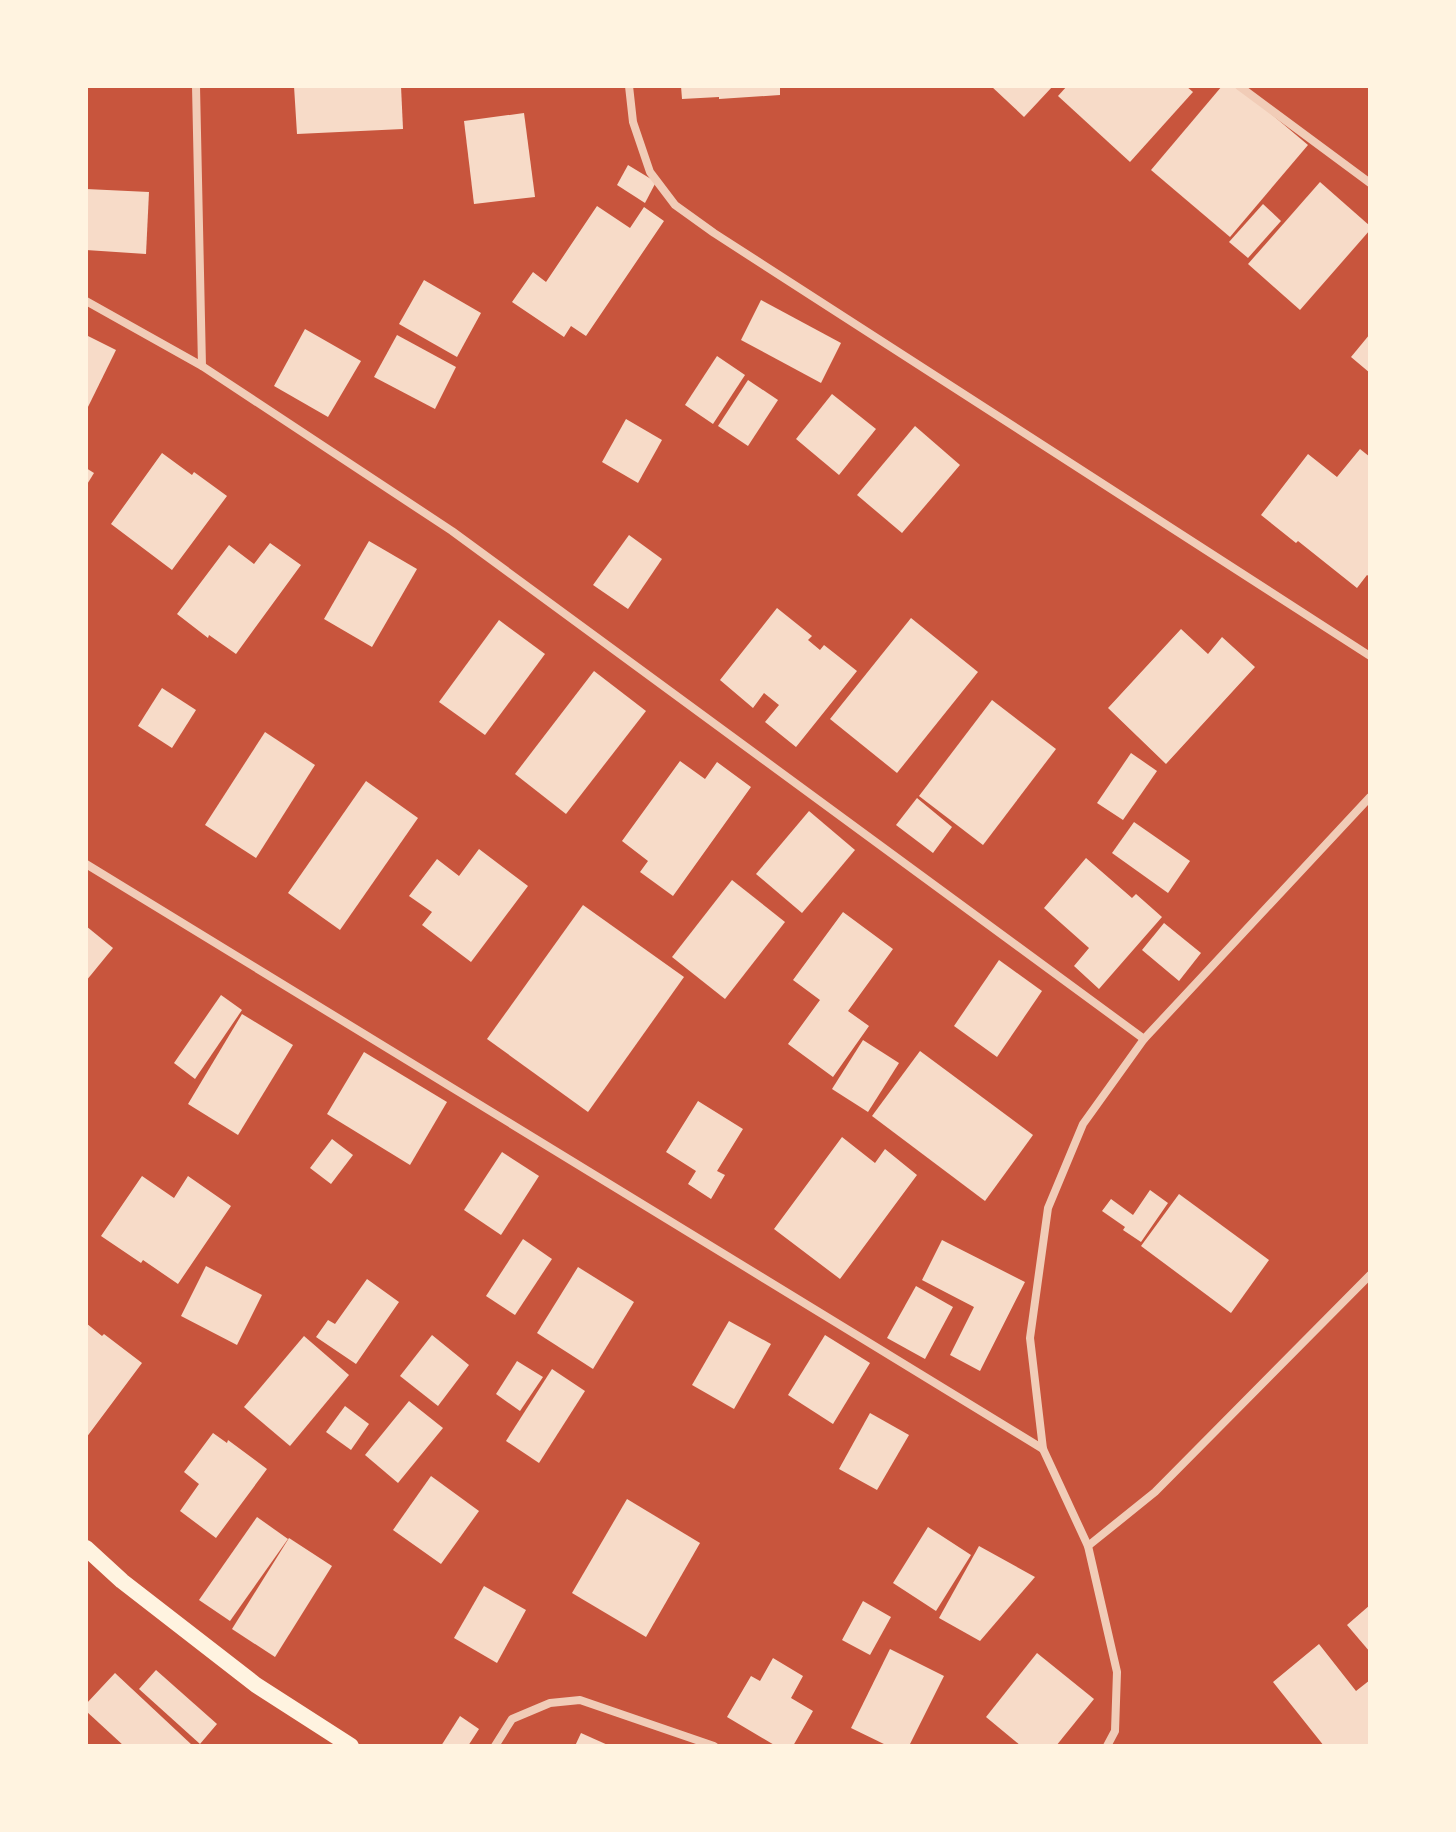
<svg xmlns="http://www.w3.org/2000/svg" width="1456" height="1832" font-family="Roboto,sans-serif">
	<style>
		.building { fill: #f7dbc8 }
		.lines { fill: none; stroke-linecap: round; stroke-linejoin: round }
		.minor { stroke: #f1ccb7; stroke-width: 8 }
		.secondary { stroke: #fff3e0; stroke-width: 16 }
	</style>
	<rect width="100%" height="100%" fill="#c8553d"/>
	<!-- building -->
	<g class="building">
		<polygon points="294,86 401,86 403,129 297,134"/>
		<polygon points="681,86 780,86 780,95 719,99 719,97 682,99"/>
		<polygon points="991,86 1053,86 1024,117"/>
		<polygon points="1067,86 1186,86 1193,92 1130,162 1058,96"/>
		<polygon points="1222,86 1238,86 1308,145 1230,237 1151,170"/>
		<polygon points="524,113 535,197 474,204 464,121"/>
		<polygon points="628,165 656,182 645,203 617,185"/>
		<polygon points="1320,182 1370,226 1370,230 1300,310 1248,264"/>
		<polygon points="86,189 149,192 146,254 86,250"/>
		<polygon points="1263,204 1281,221 1248,258 1229,242"/>
		<polygon points="597,206 630,228 644,207 664,221 586,336 571,326 564,337 512,302 533,272 546,282"/>
		<polygon points="424,280 481,313 457,357 399,324"/>
		<polygon points="761,300 841,343 821,383 741,340"/>
		<polygon points="305,329 361,361 328,417 274,386"/>
		<polygon points="1370,334 1370,373 1351,357"/>
		<polygon points="86,335 116,350 86,411"/>
		<polygon points="397,335 456,367 435,409 374,377"/>
		<polygon points="717,356 745,375 713,424 685,405"/>
		<polygon points="748,380 778,400 748,446 718,426"/>
		<polygon points="832,394 876,429 839,475 796,439"/>
		<polygon points="626,419 662,440 638,483 602,462"/>
		<polygon points="915,426 960,465 902,533 857,495"/>
		<polygon points="1360,449 1370,457 1370,577 1367,575 1357,588 1298,541 1296,543 1261,515 1308,454 1337,477"/>
		<polygon points="162,453 192,475 194,472 227,496 172,570 111,524"/>
		<polygon points="86,468 94,473 86,486"/>
		<polygon points="629,535 662,559 628,609 593,585"/>
		<polygon points="369,541 417,569 372,647 324,619"/>
		<polygon points="270,543 301,565 236,654 209,635 208,638 177,614 229,545 254,564"/>
		<polygon points="777,608 812,636 808,640 820,650 824,645 857,671 796,747 765,722 779,705 764,693 753,708 720,680"/>
		<polygon points="911,618 978,672 897,773 830,719"/>
		<polygon points="499,620 545,654 485,735 439,702"/>
		<polygon points="1181,629 1208,654 1222,637 1255,667 1166,764 1108,708"/>
		<polygon points="594,671 646,711 566,814 515,774"/>
		<polygon points="162,688 196,710 172,748 138,726"/>
		<polygon points="992,700 1056,749 983,845 919,796"/>
		<polygon points="265,732 315,765 256,858 205,825"/>
		<polygon points="1131,753 1157,771 1123,820 1097,803"/>
		<polygon points="680,761 705,779 717,762 751,787 673,896 640,872 648,861 622,841"/>
		<polygon points="366,781 418,818 340,930 288,893"/>
		<polygon points="917,798 952,827 933,853 896,825"/>
		<polygon points="809,811 855,850 802,913 756,874"/>
		<polygon points="1134,822 1190,861 1168,893 1112,853"/>
		<polygon points="479,849 528,886 471,962 422,925 432,912 409,896 437,859 459,876"/>
		<polygon points="1086,858 1132,898 1136,894 1162,917 1099,989 1074,966 1089,948 1044,908"/>
		<polygon points="732,880 785,922 725,999 672,957"/>
		<polygon points="583,905 684,977 588,1112 487,1039"/>
		<polygon points="843,912 893,949 848,1011 869,1026 833,1077 788,1044 820,1000 793,980"/>
		<polygon points="1164,923 1201,953 1179,981 1142,950"/>
		<polygon points="86,926 113,948 86,981"/>
		<polygon points="999,960 1042,991 997,1057 954,1026"/>
		<polygon points="221,995 242,1010 195,1079 174,1063"/>
		<polygon points="242,1014 293,1045 238,1135 188,1104"/>
		<polygon points="863,1040 899,1063 868,1112 832,1089"/>
		<polygon points="920,1051 1033,1135 985,1201 872,1116"/>
		<polygon points="364,1052 447,1102 410,1165 327,1114"/>
		<polygon points="698,1101 743,1129 717,1171 725,1175 711,1199 688,1184 696,1171 666,1152"/>
		<polygon points="842,1137 875,1163 885,1149 917,1175 840,1279 774,1229"/>
		<polygon points="332,1139 353,1155 331,1184 310,1168"/>
		<polygon points="502,1152 539,1176 501,1235 464,1210"/>
		<polygon points="142,1176 174,1198 188,1176 231,1206 178,1284 143,1260 141,1263 101,1236"/>
		<polygon points="1150,1190 1168,1203 1141,1242 1123,1230 1125,1227 1102,1211 1111,1199 1133,1215"/>
		<polygon points="1179,1194 1269,1260 1231,1313 1141,1246"/>
		<polygon points="523,1239 552,1259 515,1315 486,1296"/>
		<polygon points="942,1240 1025,1282 980,1371 950,1355 974,1307 922,1280"/>
		<polygon points="206,1266 262,1295 237,1345 181,1316"/>
		<polygon points="578,1267 634,1302 593,1369 537,1333"/>
		<polygon points="367,1279 399,1302 356,1364 316,1337 328,1320 335,1324"/>
		<polygon points="916,1286 953,1307 925,1359 887,1338"/>
		<polygon points="729,1321 771,1344 734,1409 692,1385"/>
		<polygon points="86,1323 102,1336 104,1334 142,1363 86,1438"/>
		<polygon points="432,1335 469,1365 438,1406 400,1376"/>
		<polygon points="825,1335 870,1363 833,1424 788,1395"/>
		<polygon points="304,1336 349,1375 290,1446 244,1407"/>
		<polygon points="517,1361 543,1377 520,1411 496,1394"/>
		<polygon points="552,1369 585,1391 539,1463 506,1441"/>
		<polygon points="409,1401 443,1428 398,1483 365,1455"/>
		<polygon points="345,1406 369,1424 351,1450 326,1432"/>
		<polygon points="870,1413 909,1435 877,1490 839,1469"/>
		<polygon points="213,1433 227,1443 228,1440 267,1469 216,1538 180,1511 199,1484 184,1472"/>
		<polygon points="431,1476 479,1511 441,1564 393,1530"/>
		<polygon points="627,1499 700,1543 646,1637 572,1593"/>
		<polygon points="257,1517 288,1539 230,1621 199,1600"/>
		<polygon points="928,1527 971,1555 936,1611 893,1583"/>
		<polygon points="289,1538 332,1566 275,1657 232,1629"/>
		<polygon points="979,1546 1035,1577 980,1641 939,1618"/>
		<polygon points="484,1586 526,1610 497,1663 454,1638"/>
		<polygon points="863,1601 891,1617 870,1655 842,1640"/>
		<polygon points="1370,1605 1370,1652 1347,1625"/>
		<polygon points="1319,1644 1356,1691 1370,1680 1369,1746 1324,1746 1273,1682"/>
		<polygon points="890,1649 944,1676 909,1746 888,1746 851,1728"/>
		<polygon points="1037,1653 1094,1699 1056,1746 1021,1746 986,1717"/>
		<polygon points="773,1658 803,1676 791,1698 813,1711 793,1746 776,1746 727,1717 751,1676 760,1681"/>
		<polygon points="156,1670 217,1724 200,1744 139,1689"/>
		<polygon points="115,1673 193,1746 124,1746 86,1711 86,1704"/>
		<polygon points="460,1716 479,1729 468,1746 441,1746"/>
		<polygon points="581,1733 610,1746 575,1746"/>
	</g>
	<g class="lines">
		<!-- minor -->
		<g class="minor">
			<polyline points="196,86 202,366 452,531 1144,1039"/>
			<polyline points="629,86 633,122 650,172 675,205 714,233 1370,656"/>
			<polyline points="1239,86 1370,183"/>
			<polyline points="86,301 202,366"/>
			<polyline points="86,864 1043,1449"/>
			<polyline points="1088,1546 1155,1492 1370,1275"/>
			<polyline points="495,1746 512,1719 550,1703 580,1700 714,1746"/>
			<polyline points="1107,1746 1115,1731 1117,1672 1088,1546 1043,1449 1030,1338 1048,1208 1083,1124 1144,1039 1370,797"/>
		</g>
		<!-- secondary -->
		<polyline class="secondary" points="86,1548 122,1581 256,1685 351,1746"/>
	</g>
	<!-- border -->
	<rect width="1456" height="1832" fill="none" stroke="#fff3e0" stroke-width="176"/>
</svg>
